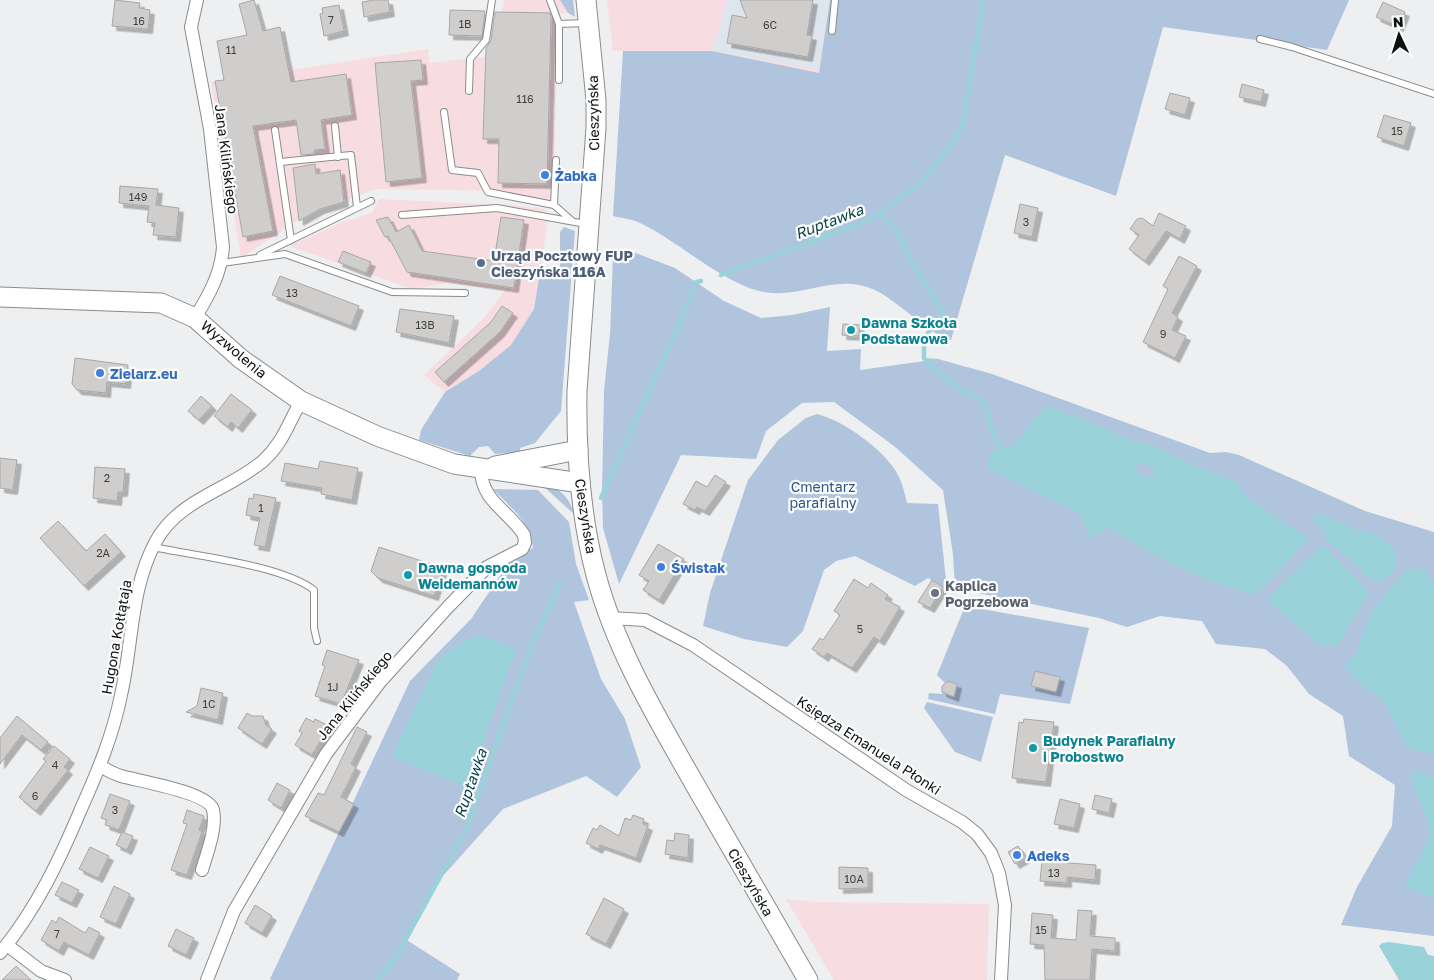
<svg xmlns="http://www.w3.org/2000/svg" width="1434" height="980" font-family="'Golos Text',sans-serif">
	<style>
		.commercial { fill: #f7dde2 }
		.built { fill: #dfe5ed }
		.green { fill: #b0c4dd }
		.water { fill: #99d2d9; fill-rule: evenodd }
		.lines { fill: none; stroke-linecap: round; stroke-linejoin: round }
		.stream { stroke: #99d2d9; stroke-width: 4.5 }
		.building { fill: #d0cecd; stroke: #a9a7a6; filter: url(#shadow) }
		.lane-casing { stroke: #8a8b8c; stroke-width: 8 }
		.street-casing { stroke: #8a8b8c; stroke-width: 14 }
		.secondary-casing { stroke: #8a8b8c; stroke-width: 21 }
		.lane { stroke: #fff; stroke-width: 6 }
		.street { stroke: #fff; stroke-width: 12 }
		.secondary { stroke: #fff; stroke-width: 19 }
		.shop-dot { fill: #3f7fe0; stroke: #fbfcfd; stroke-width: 2 }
		.service-dot { fill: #5c6f8a; stroke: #fbfcfd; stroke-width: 2 }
		.culture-dot { fill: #0f9aa8; stroke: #fbfcfd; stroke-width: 2 }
		.worship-dot { fill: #6b7280; stroke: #fbfcfd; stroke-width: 2 }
		.labels { text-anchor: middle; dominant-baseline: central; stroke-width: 4.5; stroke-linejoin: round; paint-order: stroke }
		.number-label { font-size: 11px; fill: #3f403f }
		.street-label { font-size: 14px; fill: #0f1010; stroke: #fbfcfd }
		.shop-label { font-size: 14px; font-weight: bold; fill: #366cbe; stroke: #fbfcfd; text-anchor: start }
		.service-label { font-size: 14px; font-weight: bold; fill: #4e5e75; stroke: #fbfcfd; text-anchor: start }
		.culture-label { font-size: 14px; font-weight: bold; fill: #0d838f; stroke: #fbfcfd; text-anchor: start }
		.park-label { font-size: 14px; fill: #2f5584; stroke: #fbfcfd }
		.worship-label { font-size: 14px; font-weight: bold; fill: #5b616d; stroke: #fbfcfd; text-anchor: start }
		.water-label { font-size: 15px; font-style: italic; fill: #083f45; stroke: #fbfcfd }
	</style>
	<defs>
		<filter id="shadow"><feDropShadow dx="4.5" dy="4.5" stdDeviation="0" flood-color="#0004"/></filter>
	</defs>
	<rect width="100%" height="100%" fill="#edeff0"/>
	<!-- commercial -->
	<g class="commercial">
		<polygon points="505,0 560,0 568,13 558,14 554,184 551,202 502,191 376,189 307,214 241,258 211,82 428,49 429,63 482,57 501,53 502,11"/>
		<polygon points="607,0 830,0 819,73 712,51 613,51"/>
		<polygon points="380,199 510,205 544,209 549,214 534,309 511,345 479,371 445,392 424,375 485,317 505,290 447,283 412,289 289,246 340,223 372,213"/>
		<polygon points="786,899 818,902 989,904 987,980 834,980"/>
	</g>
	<!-- built -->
	<polygon class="built" points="727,0 943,0 829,71 712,51"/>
	<!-- green -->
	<g class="green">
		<polygon points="560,0 573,0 575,17 568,13"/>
		<path d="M830,0H1349L1327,50L1163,27L1116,196L1005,155L951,340C930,335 898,301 875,290C835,272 803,299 764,292C725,285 678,241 642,224C633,219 622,218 613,216L623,51H712L819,73Z"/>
		<polygon points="564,227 575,231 561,411 535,443 520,448 520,452 495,454 488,446 479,447 470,456 419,440 421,430 445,392 479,371 511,345 534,309 539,278 556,277 560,273 560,232"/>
		<polygon points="625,249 675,268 724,301 761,318 792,315 830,307 827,351 861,349 860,370 925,361 924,358 938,359 992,374 1210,453 1226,452 1239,455 1365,511 1434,532 1434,936 1341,925 1357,887 1392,826 1395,785 1349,756 1343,716 1309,694 1287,666 1265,649 1216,644 1202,621 1160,616 1127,627 1099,618 955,588 953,554 943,490 894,446 834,402 802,403 766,431 756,459 681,455 619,584 603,528 602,490 604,391 610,334 613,257"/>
		<path d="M817,414C843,420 888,452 899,477C903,485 905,495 907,503L938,504L947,590L928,578L915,586L855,556L836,561L824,570L803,631L787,647L744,639L703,626L710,593L748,480L778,440L806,418Z"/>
		<path d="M543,486C562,487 569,499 575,515Z"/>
		<path d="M493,489L538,490L569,522L576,564L589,600L574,602L601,679L625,719L641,767L617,797L586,776L503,809L433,887L405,939L460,974L457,980H272L270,979L410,681L471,619L506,567L504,562L533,548C531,522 510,507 493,489Z"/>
		<polygon points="965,606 1089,628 1070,704 1000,694 995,714 928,699 929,693 942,694 950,684 945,683 937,675"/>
		<polygon points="927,702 993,717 981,762 955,752 924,708"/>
	</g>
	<!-- water -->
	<g class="water">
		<path d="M1046,405L1137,442L1152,445L1186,462L1233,480L1249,499L1308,539L1256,595C1203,582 1156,557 1109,528L1090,539L1080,514L987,468L992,452L1015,444ZM1143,462L1154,467V474L1150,477L1140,475L1135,466Z"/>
		<polygon points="1320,514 1357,530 1373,533 1394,548 1397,565 1388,577 1377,582 1365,575 1349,558 1326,541 1323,531 1313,519 1315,515"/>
		<polygon points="1323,545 1369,592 1337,646 1318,644 1267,599"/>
		<polygon points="1407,569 1425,570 1434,585 1434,754 1407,748 1383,699 1361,685 1344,666 1356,653 1373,609"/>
		<path d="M477,636L492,639L516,649L467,788L392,756L435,666C447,650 459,643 477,636Z"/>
		<path d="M1411,770L1434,778V897L1405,887C1410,870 1423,856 1428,838C1433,817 1410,792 1411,770Z"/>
		<polygon points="1389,942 1424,947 1428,955 1434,956 1434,980 1399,980 1379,946 1382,943"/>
	</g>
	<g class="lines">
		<!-- stream -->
		<g class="stream">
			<polyline points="880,214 897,231 910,259 943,312 928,333"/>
			<polyline points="721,275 867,221 919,185 953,143 964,120 983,0"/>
			<polyline points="924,346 924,358 934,369 961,390 982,400 987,409 991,429 1000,449"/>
			<polyline points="601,498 675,334 696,282 701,281"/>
			<polyline points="379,980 400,950 467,828 529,652 560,583"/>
		</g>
	</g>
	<!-- building -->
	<g class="building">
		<polygon points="115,0 140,3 139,8 150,10 148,29 112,26"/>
		<polygon points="254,0 263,31 280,27 291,82 346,74 352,115 321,120 325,149 314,150 314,154 301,155 296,120 253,126 273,231 243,237 215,81 224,80 217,41 247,35 239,4"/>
		<polygon points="374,0 388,0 390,12 364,17 362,2"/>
		<polygon points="740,0 813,0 807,35 812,36 808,57 727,43 732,15 747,18"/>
		<polygon points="1383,2 1405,12 1399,27 1376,17"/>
		<polygon points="339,5 344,31 324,36 320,14 323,13 322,8"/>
		<polygon points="450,10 485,11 482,36 449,35"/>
		<polygon points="495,12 550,13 551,18 547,184 498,183 499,139 483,139 486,48 491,41"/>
		<polygon points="421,60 423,80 411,81 422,178 386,182 375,63"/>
		<polygon points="1242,84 1264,90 1261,102 1239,97"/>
		<polygon points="1170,93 1190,98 1185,115 1165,109"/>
		<polygon points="1384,115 1411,123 1404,146 1377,137"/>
		<polygon points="315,164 316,174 340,170 344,202 320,209 299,221 293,168"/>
		<polygon points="120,186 158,189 156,205 179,208 176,237 153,235 155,223 147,222 149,206 119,203"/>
		<polygon points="1020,204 1038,208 1032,237 1014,233"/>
		<polygon points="1159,213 1186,226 1180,239 1166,231 1145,261 1129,249 1139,235 1130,229 1137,219 1142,218 1153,226"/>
		<polygon points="388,217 396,232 409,225 422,251 494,261 501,217 524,220 514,288 407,272 388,236 385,237 376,220"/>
		<polygon points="343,251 371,262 366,273 338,262"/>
		<polygon points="1179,256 1197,266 1172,313 1178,317 1172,330 1186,336 1175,358 1143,342 1168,289 1163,286"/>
		<polygon points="280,276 359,306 351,326 272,295"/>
		<polygon points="502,306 513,313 500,332 444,382 435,372 491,322"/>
		<polygon points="400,309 454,316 449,343 396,332"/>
		<polygon points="843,324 860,325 859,336 842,335"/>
		<polygon points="75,358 128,365 126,384 107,382 106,393 77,390 72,384"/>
		<polygon points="231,394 252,410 238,428 231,422 228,427 214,416"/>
		<polygon points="201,396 212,406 199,420 188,411"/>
		<polygon points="0,458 17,460 13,490 0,488"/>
		<polygon points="320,461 358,468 352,500 321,494 322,488 281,481 285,463 318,469"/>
		<polygon points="95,467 125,469 123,492 118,492 117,501 93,498"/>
		<polygon points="715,475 726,482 705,511 697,507 695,510 683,504 696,481 707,487"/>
		<polygon points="254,494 276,498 265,547 254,545 260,518 246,515 249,498 253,499"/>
		<polygon points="58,521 86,551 105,534 121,552 84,586 40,538"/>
		<polygon points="658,544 684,559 659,600 643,590 649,581 639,575"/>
		<polygon points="379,547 443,568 434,596 378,578 371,571"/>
		<polygon points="854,579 868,588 871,583 888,595 885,599 900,607 880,641 874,637 852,668 827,653 824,657 812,649 820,638 823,640 840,615 834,611"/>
		<polygon points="932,580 943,587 930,608 918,602"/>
		<polygon points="327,650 359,660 341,704 315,696 325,666 322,665"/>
		<polygon points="1035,671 1060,677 1056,692 1031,686"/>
		<polygon points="948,681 957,684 954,697 942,692 942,686"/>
		<polygon points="201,688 223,693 218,720 186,712 197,706"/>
		<polygon points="247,713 252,716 263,716 266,725 272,729 262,744 238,728"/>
		<polygon points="17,716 48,742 41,750 22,735 0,764 0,738"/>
		<polygon points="306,718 314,722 315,719 329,726 312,755 295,745 302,733 299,731"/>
		<polygon points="1024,719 1054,722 1046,782 1012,778 1019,722 1023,723"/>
		<polygon points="357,727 367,732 351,764 356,767 341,797 354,804 339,832 305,816 318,793 324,795"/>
		<polygon points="54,746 70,759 64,767 68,770 36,811 19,797 46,761 43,759"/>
		<polygon points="277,783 290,790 281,808 268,800"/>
		<polygon points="110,794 130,801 119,830 105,825 107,820 101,818"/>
		<polygon points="1095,795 1112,799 1109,813 1092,809"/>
		<polygon points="1060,799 1080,804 1074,828 1054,824"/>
		<polygon points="187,810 204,816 199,830 202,832 187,875 171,870 187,824 183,823"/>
		<polygon points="633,815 644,819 643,824 648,826 636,858 600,845 598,849 586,843 593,828 597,830 600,825 619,836 625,818 631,820"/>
		<polygon points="122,832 133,836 127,850 116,845"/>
		<polygon points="675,833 689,835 688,858 665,854 667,840 674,841"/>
		<polygon points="1018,846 1026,858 1015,864 1008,852"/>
		<polygon points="90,847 109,856 98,878 79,869"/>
		<polygon points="1042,861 1096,865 1095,880 1067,877 1067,883 1040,881"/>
		<polygon points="839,867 868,868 868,888 839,889"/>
		<polygon points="62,882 79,890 72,903 55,895"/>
		<polygon points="114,886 130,894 116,924 100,917"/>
		<polygon points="604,898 624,909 606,944 586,934"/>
		<polygon points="255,905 272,916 262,933 245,923"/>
		<polygon points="1078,910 1092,911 1090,936 1115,938 1115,951 1092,949 1090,980 1045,980 1044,945 1030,944 1032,913 1053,915 1051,938 1076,940"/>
		<polygon points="59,917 85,933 89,927 100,933 89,955 64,942 59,951 41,940 52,920 56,923"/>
		<polygon points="176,929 194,938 186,955 168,946"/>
		<polygon points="16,966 31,980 2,980"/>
	</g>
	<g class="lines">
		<defs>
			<g id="lane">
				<polyline points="550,0 559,24 587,23"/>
				<polyline points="832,31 835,0"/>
				<polyline points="1260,39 1292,47 1434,94"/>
				<polyline points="559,80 559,24"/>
				<polyline points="469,91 470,59 486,40 492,0"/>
				<polyline points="444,112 452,170 478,173 488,192 554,205 571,220"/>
				<polyline points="335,126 338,157"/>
				<polyline points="275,130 291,240"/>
				<polyline points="280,162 351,155 357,207"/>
				<polyline points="554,205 556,160"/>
				<polyline points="402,215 497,208 586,224"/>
				<polyline points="260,255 371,201"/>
				<polyline points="222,263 285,254 392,292 465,293"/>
				<path d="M153,547C196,556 281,565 314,590V628L317,641"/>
			</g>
			<g id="street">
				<path d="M195,318C209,295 221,274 223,247L210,129L191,27L197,0"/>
				<polyline points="610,618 645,620 693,645 906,790 962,822 977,834 991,853 999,873 1005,905 1001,980"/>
				<path d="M100,766C107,770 114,774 121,776C138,781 209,792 213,810C217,828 207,853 202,870"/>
				<polyline points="7,945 41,971 65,980"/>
				<path d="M0,953C36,910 60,859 81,809C98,771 113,735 121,695C133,643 130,589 156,541C179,499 229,490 263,461C283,443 288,424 301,401"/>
				<path d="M207,980L234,911L326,754L380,682L448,607L487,567L522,549L525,543L524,535C508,510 481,501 481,469"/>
			</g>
			<g id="secondary">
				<path d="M586,0L596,100V128L577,391C576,452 580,515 596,575C616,650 656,716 694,783C732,849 770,914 808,980"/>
				<polyline points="0,297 161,303 195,318 241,359 301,401 377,436 454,464 580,483"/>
				<polyline points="495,466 578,450"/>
			</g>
		</defs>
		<!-- lane casing -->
		<use href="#lane" class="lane-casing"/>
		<!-- street casing -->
		<use href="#street" class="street-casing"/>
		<!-- secondary casing -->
		<use href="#secondary" class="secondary-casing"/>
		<!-- lane -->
		<use href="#lane" class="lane"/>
		<!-- street -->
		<use href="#street" class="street"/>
		<!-- secondary -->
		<use href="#secondary" class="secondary"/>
	</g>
	<!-- markers -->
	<g class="shop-dot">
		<circle cx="545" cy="175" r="5"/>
		<circle cx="100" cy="373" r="5"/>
		<circle cx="661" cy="567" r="5"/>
		<circle cx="1017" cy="855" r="5"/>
	</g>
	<circle class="service-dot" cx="481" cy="263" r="5"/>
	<g class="culture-dot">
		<circle cx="851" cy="330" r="5"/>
		<circle cx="408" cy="575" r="5"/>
		<circle cx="1033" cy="748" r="5"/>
	</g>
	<circle class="worship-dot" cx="935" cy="593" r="5"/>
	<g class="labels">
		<!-- number labels -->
		<g class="number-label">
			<text x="331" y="19">7</text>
			<text x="139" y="20">16</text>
			<text x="465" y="23">1B</text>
			<text x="770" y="24">6C</text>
			<text x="231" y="49">11</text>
			<text x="525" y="98">116</text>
			<text x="1397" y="130">15</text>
			<text x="138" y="196">149</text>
			<text x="1026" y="221">3</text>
			<text x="292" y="292">13</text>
			<text x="425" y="324">13B</text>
			<text x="1163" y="333">9</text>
			<text x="107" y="477">2</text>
			<text x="261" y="507">1</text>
			<text x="103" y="552">2A</text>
			<text x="860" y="628">5</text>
			<text x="333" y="686">1J</text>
			<text x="209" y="703">1C</text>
			<text x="55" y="764">4</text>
			<text x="35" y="795">6</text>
			<text x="115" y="809">3</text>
			<text x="1054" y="872">13</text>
			<text x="854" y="878">10A</text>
			<text x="1041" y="929">15</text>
			<text x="57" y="933">7</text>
		</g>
		<!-- street labels -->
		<g class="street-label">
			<text transform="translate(593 113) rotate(-91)">Cieszyńska</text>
			<text transform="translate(227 159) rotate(83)">Jana Kilińskiego</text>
			<text transform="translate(234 349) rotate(40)">Wyzwolenia</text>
			<text transform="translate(586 516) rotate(81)">Cieszyńska</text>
			<text transform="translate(116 637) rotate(-80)">Hugona Kołłątaja</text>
			<text transform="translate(354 695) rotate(-51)">Jana Kilińskiego</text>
			<text transform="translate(869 745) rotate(33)">Księdza Emanuela Płonki</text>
			<text transform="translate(751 882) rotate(60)">Cieszyńska</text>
		</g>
		<!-- shop labels -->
		<g class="shop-label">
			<text x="555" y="175">Żabka</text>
			<text x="110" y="373">Zielarz.eu</text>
			<text x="671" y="567">Świstak</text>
			<text x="1027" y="855">Adeks</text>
		</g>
		<!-- service labels -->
		<g class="service-label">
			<text x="491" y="255">Urząd Pocztowy FUP<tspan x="491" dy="16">Cieszyńska 116A</tspan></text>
		</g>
		<!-- culture labels -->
		<g class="culture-label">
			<text x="861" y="322">Dawna Szkoła<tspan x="861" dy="16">Podstawowa</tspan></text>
			<text x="418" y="567">Dawna gospoda<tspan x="418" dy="16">Weidemannów</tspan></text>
			<text x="1043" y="740">Budynek Parafialny<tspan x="1043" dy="16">i Probostwo</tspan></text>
		</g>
		<!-- park labels -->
		<g class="park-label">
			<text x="823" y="486">Cmentarz<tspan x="823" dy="16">parafialny</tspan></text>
		</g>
		<!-- worship labels -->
		<g class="worship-label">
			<text x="945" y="585">Kaplica<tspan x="945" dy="16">Pogrzebowa</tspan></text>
		</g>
		<!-- water labels -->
		<g class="water-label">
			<text transform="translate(829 221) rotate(-21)">Ruptawka</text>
			<text transform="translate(470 783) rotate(-71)">Ruptawka</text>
		</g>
	</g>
	<!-- north arrow -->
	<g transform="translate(1399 35) rotate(356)" stroke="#fbfcfd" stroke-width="4" paint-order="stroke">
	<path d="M0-4L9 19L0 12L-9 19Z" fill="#0f1010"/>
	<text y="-8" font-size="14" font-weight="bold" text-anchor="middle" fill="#0f1010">N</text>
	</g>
</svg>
